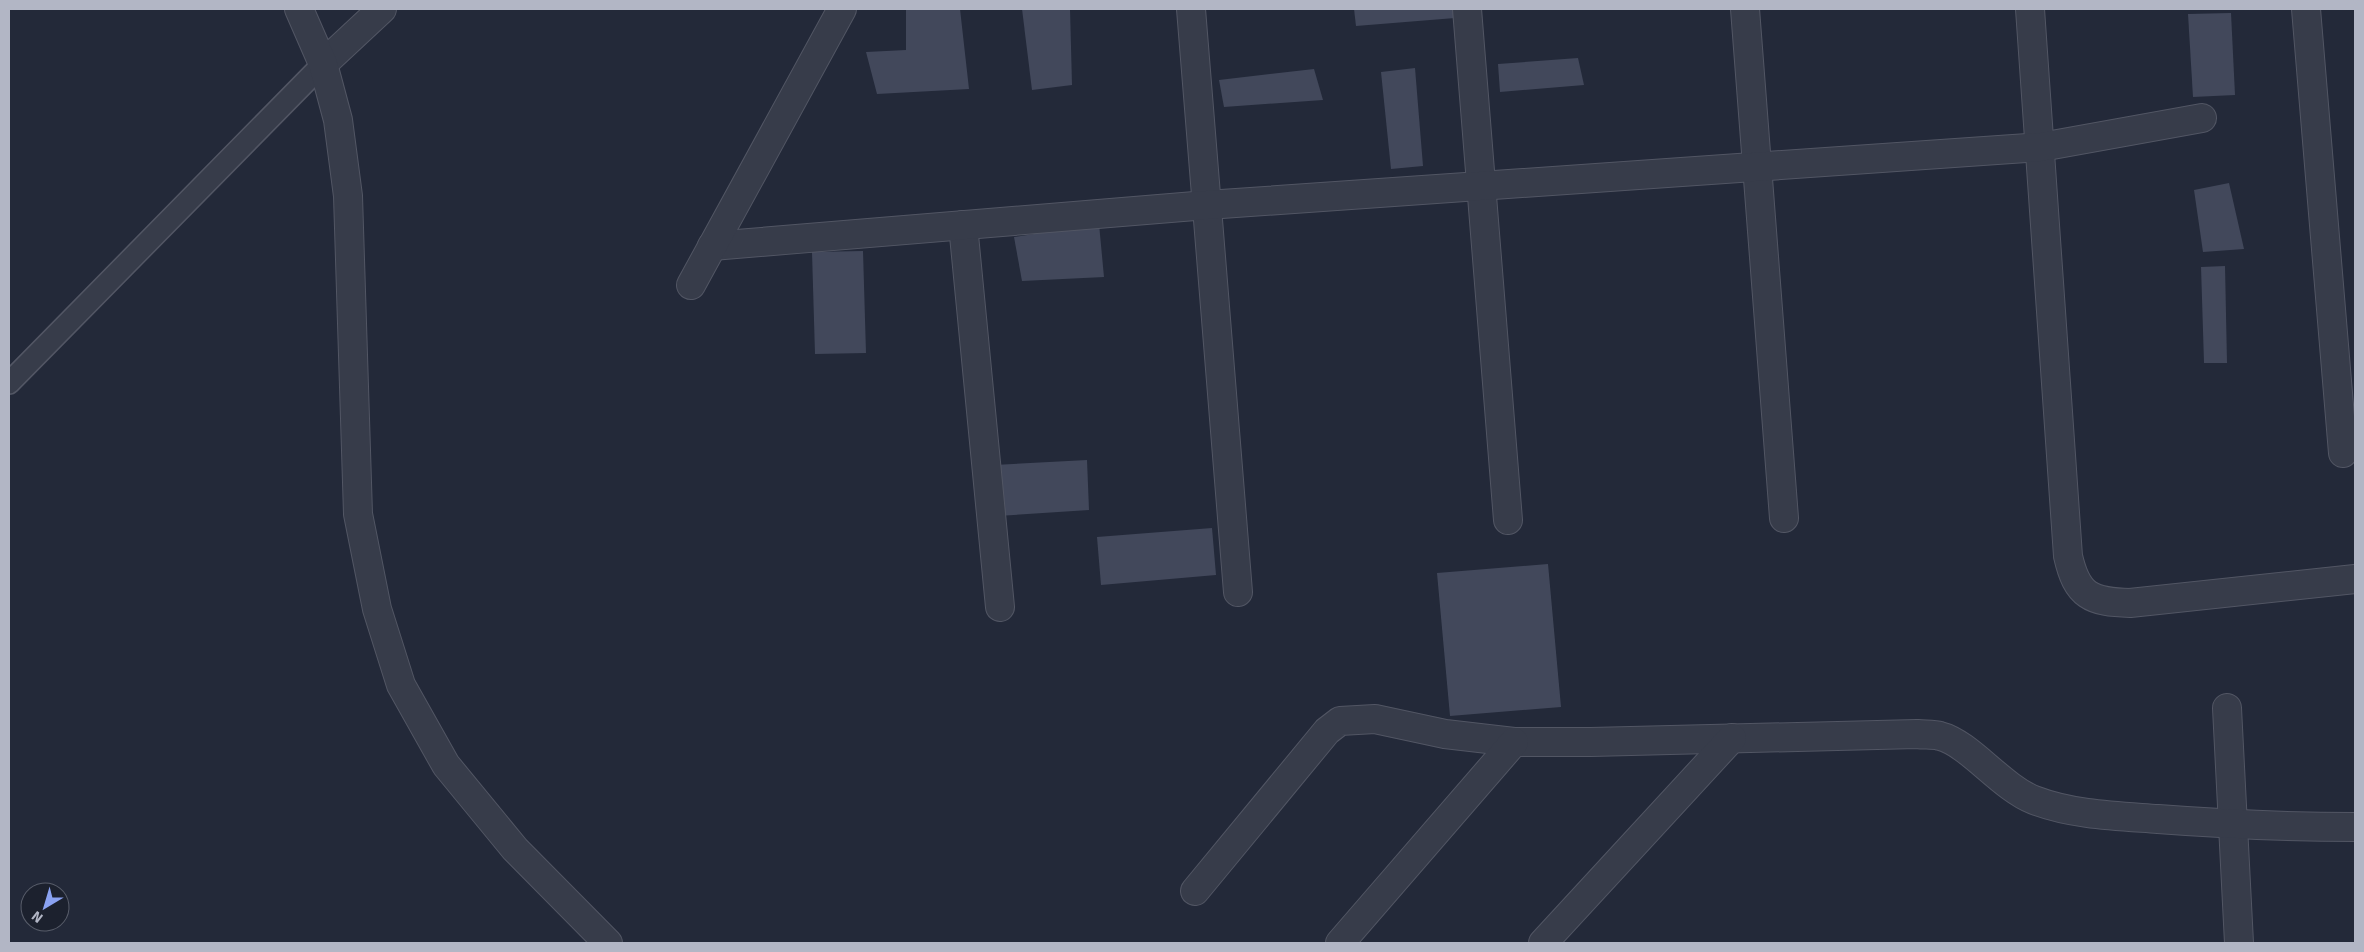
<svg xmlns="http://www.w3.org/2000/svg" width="2364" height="952" font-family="Signika,sans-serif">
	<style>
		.building { fill: #42485b }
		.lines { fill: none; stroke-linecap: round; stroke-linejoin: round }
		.service-casing { stroke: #525664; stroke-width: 24 }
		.minor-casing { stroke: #525664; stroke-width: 30 }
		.tertiary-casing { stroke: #525664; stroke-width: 30 }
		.service { stroke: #373c4a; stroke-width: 21 }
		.minor { stroke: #373c4a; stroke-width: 28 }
		.tertiary { stroke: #373c4a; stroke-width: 28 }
	</style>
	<rect width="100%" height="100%" fill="#232939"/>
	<!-- building -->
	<g class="building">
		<polygon points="906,9 960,9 969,89 877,94 866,52 906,50"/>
		<polygon points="1022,9 1070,9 1072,85 1032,90"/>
		<polygon points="1354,9 1454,9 1455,18 1356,26"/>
		<polygon points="2231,13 2235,95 2193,97 2188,14"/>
		<polygon points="1578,58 1584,85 1500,92 1498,64"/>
		<polygon points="1415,68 1423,166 1391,169 1381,72"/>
		<polygon points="1314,69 1323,100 1224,107 1219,80"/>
		<polygon points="2229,183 2244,249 2203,252 2194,190"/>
		<polygon points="1099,224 1104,277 1022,281 1014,237"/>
		<polygon points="863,251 866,353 815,354 812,252"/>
		<polygon points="2225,266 2227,363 2204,363 2201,267"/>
		<polygon points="1087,460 1089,510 997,516 994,465"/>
		<polygon points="1212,528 1216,575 1101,585 1097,537"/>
		<polygon points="1548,564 1561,707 1450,716 1437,573"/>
	</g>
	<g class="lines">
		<defs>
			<polyline id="service" points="9,383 323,64"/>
			<g id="minor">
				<polyline points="1191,9 1238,592"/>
				<polyline points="1467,9 1508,520"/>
				<polyline points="1745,9 1784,518"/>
				<path d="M2030,9L2068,556C2077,596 2091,602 2130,603L2355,579"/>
				<polyline points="2306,9 2343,453"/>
				<polyline points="323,64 382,9"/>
				<polyline points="963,225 1000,607"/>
				<polyline points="712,246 1207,205 2041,147 2202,118"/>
				<polyline points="691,285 842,9"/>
				<polyline points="2227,708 2239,943"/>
				<path d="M1195,891L1327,731L1340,721L1375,719L1445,734L1514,742H1591L1917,734C1925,735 1933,734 1940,736C1969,743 2001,787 2034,800C2073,815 2117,816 2158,819C2224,824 2289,827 2355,827"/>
				<polyline points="1340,943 1514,742"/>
				<polyline points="1543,943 1732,738"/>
			</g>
			<polyline id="tertiary" points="299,9 323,64 338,120 348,196 358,514 377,609 401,685 446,765 515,849 608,943"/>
		</defs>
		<!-- service casing -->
		<use href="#service" class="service-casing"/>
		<!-- minor casing -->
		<use href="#minor" class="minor-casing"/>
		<!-- tertiary casing -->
		<use href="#tertiary" class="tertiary-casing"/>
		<!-- service -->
		<use href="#service" class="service"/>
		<!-- minor -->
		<use href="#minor" class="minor"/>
		<!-- tertiary -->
		<use href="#tertiary" class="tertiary"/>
	</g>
	<!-- border -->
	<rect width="2364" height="952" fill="none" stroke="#b2b6c5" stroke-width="20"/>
	<!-- north arrow -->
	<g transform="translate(45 907) rotate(218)"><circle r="24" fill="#1c212e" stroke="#585d6a"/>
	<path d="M0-4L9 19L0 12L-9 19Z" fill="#8aa2f2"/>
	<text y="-8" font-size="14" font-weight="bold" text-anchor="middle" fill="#b2b6c5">N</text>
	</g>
</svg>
